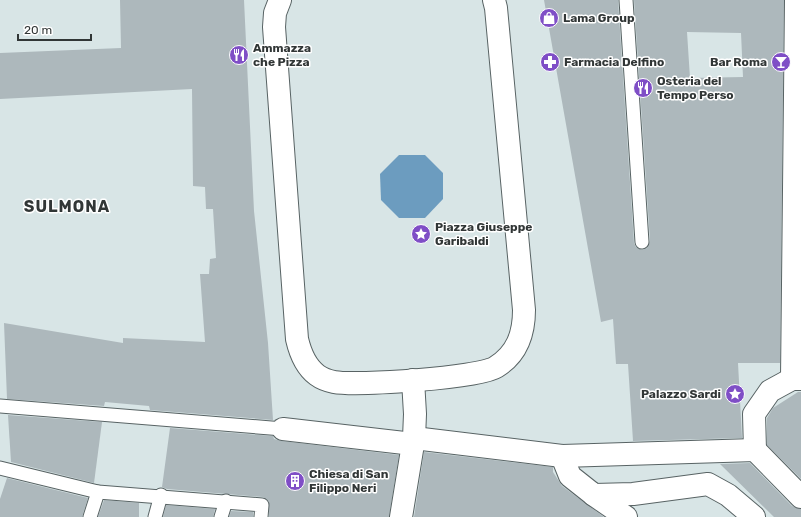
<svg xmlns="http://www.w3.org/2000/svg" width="801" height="517" font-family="Rubik,sans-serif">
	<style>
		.water { fill: #6c9cbf }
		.building { fill: #adb8bc; fill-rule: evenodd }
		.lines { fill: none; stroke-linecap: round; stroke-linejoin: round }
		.lane-casing { stroke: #586364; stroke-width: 15 }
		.street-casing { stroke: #586364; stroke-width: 24 }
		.lane { stroke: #fff; stroke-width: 13 }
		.street { stroke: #fff; stroke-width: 22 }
		.labels { text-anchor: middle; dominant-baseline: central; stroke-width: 3; stroke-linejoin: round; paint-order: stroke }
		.poi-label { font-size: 12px; font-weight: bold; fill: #313636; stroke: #fff; text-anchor: start }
		.district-label { font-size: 16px; font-weight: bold; letter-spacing: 1px; fill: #313636; stroke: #fff }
	</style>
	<rect width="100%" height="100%" fill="#d8e5e6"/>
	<!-- water -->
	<polygon class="water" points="399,155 425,155 443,173 443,199 425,218 399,218 381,200 380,174"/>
	<!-- building -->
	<g class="building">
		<polygon points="120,0 244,0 254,211 268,343 273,420 150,410 149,406 105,402 104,406 7,399 4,323 123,343 123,338 205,342 200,274 209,274 210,259 216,258 213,209 206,209 205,187 193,186 192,89 0,99 0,53 121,48"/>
		<path d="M544,0H618L634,243L636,247L642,250L647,248L650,241L634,0H784L780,363H738L742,438L633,441L628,364H616L613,319L601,322ZM687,32L741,33L743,77L690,78Z"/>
		<polygon points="798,392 801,392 801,479 767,445 767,418 773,408"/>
		<polygon points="8,415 102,422 94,483 11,462"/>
		<polygon points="170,428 273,436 274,439 282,441 399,455 389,517 269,517 269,502 263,497 167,489 162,487"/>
		<polygon points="424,452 553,467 553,472 562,486 604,517 414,517"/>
		<polygon points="750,463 792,506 801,509 801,517 774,517 720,464"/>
		<polygon points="7,478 88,498 82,517 0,517 0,499"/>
		<polygon points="104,500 139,503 139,517 98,517"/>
		<polygon points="166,505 215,509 213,517 163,517"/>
		<polygon points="231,511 253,512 253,517 229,517"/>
	</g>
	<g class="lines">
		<defs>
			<g id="lane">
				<polyline points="626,0 642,242"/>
				<polyline points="0,406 283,429"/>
				<polyline points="0,468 98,492 262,505 261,517"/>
				<polyline points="90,517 98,492"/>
				<polyline points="155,517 161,495"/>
				<polyline points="221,517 226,501"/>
			</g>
			<g id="street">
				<path d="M280,0L275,13L274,27L297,339C300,352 305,366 317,375C321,378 329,381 334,382C356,386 479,378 496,367C517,354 524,334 524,310L496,8L494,0"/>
				<polyline points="792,379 796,0"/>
				<polyline points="283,429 413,444"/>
				<polyline points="414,438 562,456 755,450"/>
				<polyline points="755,450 754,414 770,391 792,379 801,379"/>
				<polyline points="755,450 801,497"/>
				<polyline points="562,456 570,476 594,495 633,494 708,484 728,495 754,517"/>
				<polyline points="594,495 626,517"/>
				<polyline points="401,517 414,438 415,414 413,380"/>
			</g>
		</defs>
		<!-- lane casing -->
		<use href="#lane" class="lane-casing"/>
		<!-- street casing -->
		<use href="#street" class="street-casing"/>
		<!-- lane -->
		<use href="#lane" class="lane"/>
		<!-- street -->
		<use href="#street" class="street"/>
	</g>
	<!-- icons -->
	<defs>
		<symbol id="shop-disc" viewBox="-11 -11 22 22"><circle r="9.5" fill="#7f4ec6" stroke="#fff"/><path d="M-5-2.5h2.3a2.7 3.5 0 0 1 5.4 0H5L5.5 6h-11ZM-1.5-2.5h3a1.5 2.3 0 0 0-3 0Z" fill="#fff"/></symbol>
		<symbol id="restaurant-disc" viewBox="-11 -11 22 22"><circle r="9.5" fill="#7f4ec6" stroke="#fff"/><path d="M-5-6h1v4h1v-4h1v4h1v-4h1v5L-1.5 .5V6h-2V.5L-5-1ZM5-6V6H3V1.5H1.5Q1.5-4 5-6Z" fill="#fff"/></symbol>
		<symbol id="pharmacy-disc" viewBox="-11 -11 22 22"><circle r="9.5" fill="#7f4ec6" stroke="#fff"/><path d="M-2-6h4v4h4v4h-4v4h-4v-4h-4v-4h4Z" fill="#fff"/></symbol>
		<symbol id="bar-disc" viewBox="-11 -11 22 22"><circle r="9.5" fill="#7f4ec6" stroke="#fff"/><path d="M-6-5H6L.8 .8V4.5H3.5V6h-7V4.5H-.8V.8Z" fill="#fff"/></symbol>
		<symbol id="sight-disc" viewBox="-11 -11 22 22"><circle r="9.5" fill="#7f4ec6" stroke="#fff"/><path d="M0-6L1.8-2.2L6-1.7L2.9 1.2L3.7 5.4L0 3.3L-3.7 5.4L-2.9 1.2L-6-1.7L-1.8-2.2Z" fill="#fff"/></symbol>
		<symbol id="building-disc" viewBox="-11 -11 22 22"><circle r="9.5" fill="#7f4ec6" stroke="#fff"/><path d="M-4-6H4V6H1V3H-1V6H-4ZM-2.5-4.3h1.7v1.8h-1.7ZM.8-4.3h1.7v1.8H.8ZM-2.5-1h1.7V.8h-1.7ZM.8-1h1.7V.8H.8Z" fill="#fff"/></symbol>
	</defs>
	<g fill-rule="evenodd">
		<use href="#shop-disc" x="538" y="7" width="22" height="22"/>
		<use href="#restaurant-disc" x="228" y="44" width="22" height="22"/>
		<use href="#pharmacy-disc" x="539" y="51" width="22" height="22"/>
		<use href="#bar-disc" x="770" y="51" width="22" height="22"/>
		<use href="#restaurant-disc" x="632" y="77" width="22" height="22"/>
		<use href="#sight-disc" x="410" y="223" width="22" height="22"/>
		<use href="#sight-disc" x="724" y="383" width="22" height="22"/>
		<use href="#building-disc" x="284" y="470" width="22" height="22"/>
	</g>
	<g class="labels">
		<!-- poi labels -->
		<g class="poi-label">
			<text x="563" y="18">Lama Group</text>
			<text x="253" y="48">Ammazza<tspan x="253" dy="14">che Pizza</tspan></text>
			<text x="564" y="62">Farmacia Delfino</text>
			<text x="767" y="62" text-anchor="end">Bar Roma</text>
			<text x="657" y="81">Osteria del<tspan x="657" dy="14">Tempo Perso</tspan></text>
			<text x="435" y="227">Piazza Giuseppe<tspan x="435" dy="14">Garibaldi</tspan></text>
			<text x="721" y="394" text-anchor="end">Palazzo Sardi</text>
			<text x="309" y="474">Chiesa di San<tspan x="309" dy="14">Filippo Neri</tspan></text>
		</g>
		<!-- district labels -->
		<g class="district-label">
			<text x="67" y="206">SULMONA</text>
		</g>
	</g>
	<!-- scale -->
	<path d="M18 34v6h73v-6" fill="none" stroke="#313636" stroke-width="2"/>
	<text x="24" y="34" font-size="12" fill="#313636" stroke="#ffffff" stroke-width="3" paint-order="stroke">20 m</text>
</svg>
